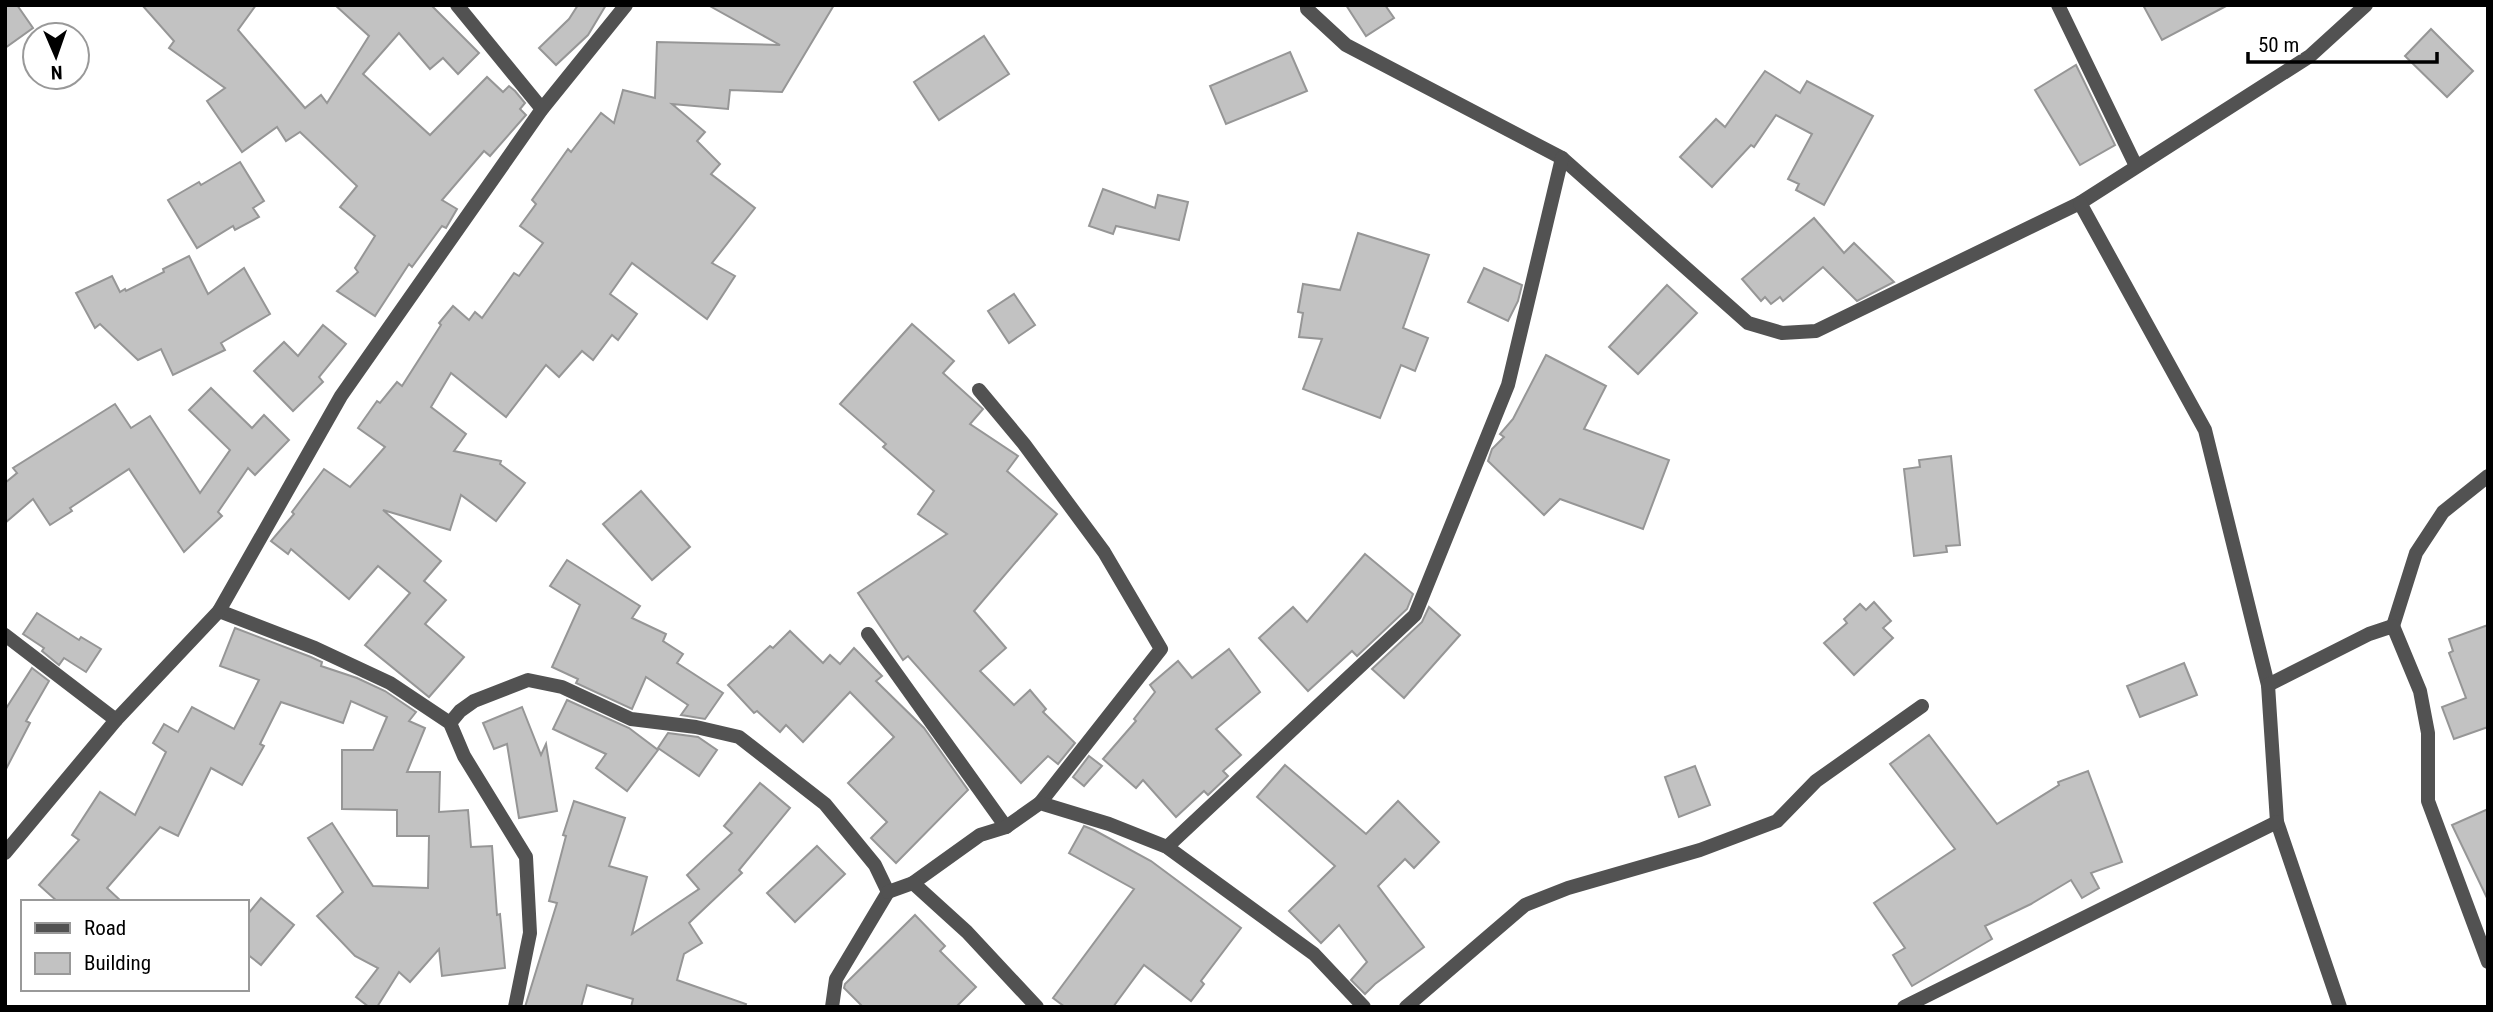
<svg xmlns="http://www.w3.org/2000/svg" width="2493" height="1012" font-family="'Roboto Condensed',sans-serif">
	<style>
		.building { fill: #c2c2c2; stroke: #969696; stroke-width: 2 }
		.lines { fill: none; stroke-linecap: round; stroke-linejoin: round }
		.minor { stroke: #525252; stroke-width: 14 }
		.tertiary { stroke: #525252; stroke-width: 14 }
	</style>
	<rect width="100%" height="100%" fill="#fff"/>
	<!-- building -->
	<g class="building">
		<polygon points="5,5 17,5 33,28 5,48"/>
		<polygon points="142,5 256,5 238,30 305,108 321,95 327,103 369,36 335,5 431,5 479,53 458,74 443,58 430,69 399,33 363,74 430,135 487,77 503,92 509,86 515,91 525,103 520,109 526,115 490,156 484,151 442,200 457,209 446,228 442,226 412,267 409,264 375,316 337,291 358,272 355,268 375,236 340,207 357,186 300,132 286,141 277,127 242,152 207,101 225,88 169,48 174,41"/>
		<polygon points="578,5 606,5 588,35 556,65 539,48 569,19"/>
		<polygon points="708,5 834,5 782,92 730,90 728,109 672,104 705,132 697,141 720,164 711,174 755,208 712,263 735,276 707,319 632,263 610,294 637,314 618,340 612,335 593,360 582,351 559,377 546,365 506,417 451,373 431,407 466,434 454,451 501,461 500,464 525,483 496,521 461,495 450,530 383,510 441,561 424,581 446,600 425,624 464,657 429,697 365,645 410,593 378,566 349,599 291,549 288,554 271,541 294,514 292,512 324,469 350,487 385,447 358,428 377,401 380,403 397,382 402,386 441,325 439,323 453,306 469,320 475,312 482,318 514,273 519,276 543,243 520,226 536,204 532,200 568,149 571,152 601,113 614,123 623,90 655,98 657,42 780,45"/>
		<polygon points="1346,5 1385,5 1394,18 1366,36"/>
		<polygon points="2143,5 2228,5 2162,40"/>
		<polygon points="2431,29 2473,71 2447,97 2405,56"/>
		<polygon points="984,36 1009,74 939,120 914,82"/>
		<polygon points="1290,52 1307,91 1226,124 1210,86"/>
		<polygon points="2076,65 2115,145 2080,165 2035,90"/>
		<polygon points="1765,71 1800,93 1807,81 1873,116 1824,205 1796,190 1799,184 1788,179 1812,134 1776,115 1754,147 1751,145 1712,187 1680,157 1716,119 1725,127"/>
		<polygon points="240,162 264,201 253,208 259,217 235,230 233,226 197,248 168,200 199,182 201,185"/>
		<polygon points="1103,189 1155,208 1158,195 1188,202 1179,240 1116,226 1113,234 1089,226"/>
		<polygon points="1814,218 1844,253 1854,243 1894,282 1857,301 1823,267 1783,301 1780,297 1771,304 1765,297 1761,301 1742,279"/>
		<polygon points="1358,233 1429,255 1403,328 1428,338 1415,371 1401,365 1380,418 1303,389 1322,339 1299,337 1303,313 1298,312 1303,284 1340,290"/>
		<polygon points="189,256 208,294 244,268 270,314 221,343 225,350 173,375 161,349 138,360 100,324 95,328 76,293 112,276 120,292 125,289 126,291 164,272 163,269"/>
		<polygon points="1484,268 1522,285 1518,301 1508,321 1468,302"/>
		<polygon points="1667,285 1697,313 1638,374 1609,347"/>
		<polygon points="1014,294 1035,325 1009,343 988,311"/>
		<polygon points="912,324 954,361 943,373 983,409 970,424 1018,456 1007,471 1057,514 974,611 1006,648 980,671 1014,705 1030,690 1046,709 1043,712 1075,743 1058,764 1048,756 1021,783 908,656 903,660 858,593 947,534 918,514 934,491 883,447 886,444 840,404"/>
		<polygon points="323,325 346,344 319,377 323,382 293,411 254,371 284,342 298,356"/>
		<polygon points="1546,355 1606,386 1584,429 1669,460 1643,529 1560,499 1544,515 1488,461 1492,449 1504,437 1500,434 1513,419"/>
		<polygon points="211,388 252,428 264,415 289,440 255,475 248,468 218,512 222,516 184,552 129,469 70,508 72,511 50,525 33,499 5,523 5,483 17,473 13,468 115,404 131,428 150,416 200,493 230,450 189,410"/>
		<polygon points="1951,456 1960,545 1946,546 1947,552 1914,556 1904,469 1920,467 1919,460"/>
		<polygon points="641,491 690,547 652,580 603,524"/>
		<polygon points="1365,554 1413,594 1407,609 1357,656 1352,651 1308,691 1259,638 1293,607 1307,622"/>
		<polygon points="567,560 640,606 632,618 666,634 663,641 683,654 677,663 723,693 705,719 681,715 688,705 646,677 632,709 576,683 578,679 552,667 580,605 550,586"/>
		<polygon points="1874,602 1891,621 1883,628 1893,638 1854,675 1824,643 1847,623 1844,619 1860,604 1866,610"/>
		<polygon points="1429,607 1460,635 1404,698 1372,669 1422,622"/>
		<polygon points="37,613 79,640 81,637 101,649 86,672 64,658 59,665 42,651 44,648 23,634"/>
		<polygon points="2488,625 2488,727 2454,739 2442,707 2466,698 2449,653 2453,651 2449,639"/>
		<polygon points="235,628 311,657 322,662 321,666 357,678 385,691 416,712 409,721 425,728 407,772 440,772 439,812 468,810 471,847 492,846 497,915 500,914 505,968 442,976 439,949 410,982 399,972 377,1007 369,1007 356,997 378,968 355,956 317,916 343,892 308,838 332,823 373,886 428,888 429,836 397,836 397,810 342,809 342,750 373,750 387,717 351,701 343,723 281,702 260,744 264,746 242,785 211,768 178,836 160,827 107,888 122,902 58,902 39,885 79,840 72,835 100,792 135,815 166,752 153,743 164,724 178,732 192,707 234,729 259,680 220,666"/>
		<polygon points="790,631 823,663 830,655 840,664 854,648 882,676 876,681 924,728 968,790 896,863 871,838 887,822 848,783 894,737 850,692 803,742 786,725 780,732 757,711 754,713 728,685 770,646 773,648"/>
		<polygon points="1229,649 1260,692 1216,729 1241,755 1223,771 1228,776 1208,795 1204,791 1176,817 1143,780 1136,788 1103,759 1136,721 1134,719 1155,692 1150,685 1178,661 1192,678"/>
		<polygon points="2184,663 2197,695 2140,717 2127,686"/>
		<polygon points="32,668 49,681 26,721 30,723 5,771 5,710"/>
		<polygon points="567,700 629,728 658,750 627,791 596,768 606,754 553,729"/>
		<polygon points="522,707 541,755 546,744 557,811 519,818 507,744 494,749 483,723"/>
		<polygon points="668,733 698,737 717,750 699,776 658,748"/>
		<polygon points="1929,735 1997,824 2059,785 2058,782 2088,771 2122,862 2091,873 2099,888 2082,898 2071,880 2031,904 1985,926 1992,939 1912,986 1893,955 1905,948 1874,903 1955,849 1890,764"/>
		<polygon points="1089,756 1102,766 1084,786 1073,777"/>
		<polygon points="1285,765 1366,834 1398,801 1439,842 1414,868 1405,859 1378,886 1424,947 1375,984 1365,994 1351,980 1367,962 1339,925 1321,943 1289,911 1335,866 1257,797"/>
		<polygon points="1695,766 1710,805 1679,817 1665,777"/>
		<polygon points="760,783 790,808 739,870 742,873 689,923 702,943 684,954 677,980 746,1004 745,1007 631,1007 633,999 587,985 581,1007 525,1007 557,903 549,901 566,836 563,835 574,801 625,818 609,866 647,877 632,934 699,889 687,875 732,833 724,826"/>
		<polygon points="2488,809 2488,900 2452,825"/>
		<polygon points="1084,826 1094,830 1151,861 1241,928 1201,981 1204,984 1191,1001 1144,965 1113,1007 1065,1007 1053,998 1134,889 1069,853"/>
		<polygon points="817,846 845,874 795,922 767,893"/>
		<polygon points="261,898 294,925 261,965 247,954 247,915"/>
		<polygon points="915,915 945,946 940,951 976,987 956,1007 863,1007 844,988 845,984"/>
	</g>
	<g class="lines">
		<!-- minor -->
		<g class="minor">
			<polyline points="457,5 542,109"/>
			<polyline points="1307,5 1307,9 1346,45 1562,158 1748,323 1782,333 1816,331 2080,203 2310,56 2366,5"/>
			<polyline points="2058,5 2136,166"/>
			<polyline points="2080,203 2205,430 2268,685 2277,822 2340,1007"/>
			<polyline points="979,390 1024,444 1104,552 1161,649 1040,803"/>
			<polyline points="219,611 315,648 390,683 450,723 464,756 526,857 530,933 515,1007"/>
			<polyline points="2393,626 2416,553 2443,512 2488,476"/>
			<polyline points="868,634 1006,827"/>
			<polyline points="5,635 116,720"/>
			<polyline points="2268,685 2369,634 2393,626 2420,691 2428,733 2428,801 2488,962"/>
			<polyline points="450,723 460,711 474,701 528,680 562,687 631,719 696,727 739,737 825,804 875,865 888,892 836,979 832,1007"/>
			<polyline points="1167,847 1415,615 1508,385 1562,158"/>
			<polyline points="913,883 980,835 1006,827 1040,803 1109,824 1167,847 1314,954 1364,1007"/>
			<polyline points="888,892 913,883 967,932 1037,1007"/>
			<polyline points="1406,1007 1525,905 1568,888 1700,850 1777,821 1816,781 1922,706"/>
			<polyline points="1904,1007 2277,822"/>
		</g>
		<!-- tertiary -->
		<polyline class="tertiary" points="5,853 116,720 219,611 341,396 542,109 626,5"/>
	</g>
	<!-- border -->
	<rect width="2493" height="1012" fill="none" stroke="#000000" stroke-width="14"/>
	<!-- legend -->
	<rect x="21" y="900" width="228" height="91" fill="#ffffff" stroke="#999999" stroke-width="2"/>
	<rect x="35" y="923" width="35" height="10" fill="#525252" stroke="#999999" stroke-width="2"/>
	<text x="84" y="935" font-size="21" fill="#000000">Road</text>
	<rect x="35" y="953" width="35" height="21" fill="#c2c2c2" stroke="#999999" stroke-width="2"/>
	<text x="84" y="970" font-size="21" fill="#000000">Building</text>
	<!-- north arrow -->
	<g transform="translate(56 56) rotate(178)"><circle r="33" fill="#ffffff" stroke="#999999" stroke-width="2"/>
	<path d="M0-5L12 26L0 18L-12 26Z" fill="#000000"/>
	<text y="-10" font-size="19" font-weight="bold" text-anchor="middle" fill="#000000">N</text>
	</g>
	<!-- scale -->
	<path d="M2248 52v10h189v-10" fill="none" stroke="#000000" stroke-width="3.5"/>
	<text x="2258" y="52" font-size="21" fill="#000000" stroke="#ffffff" stroke-width="5" paint-order="stroke">50 m</text>
</svg>
